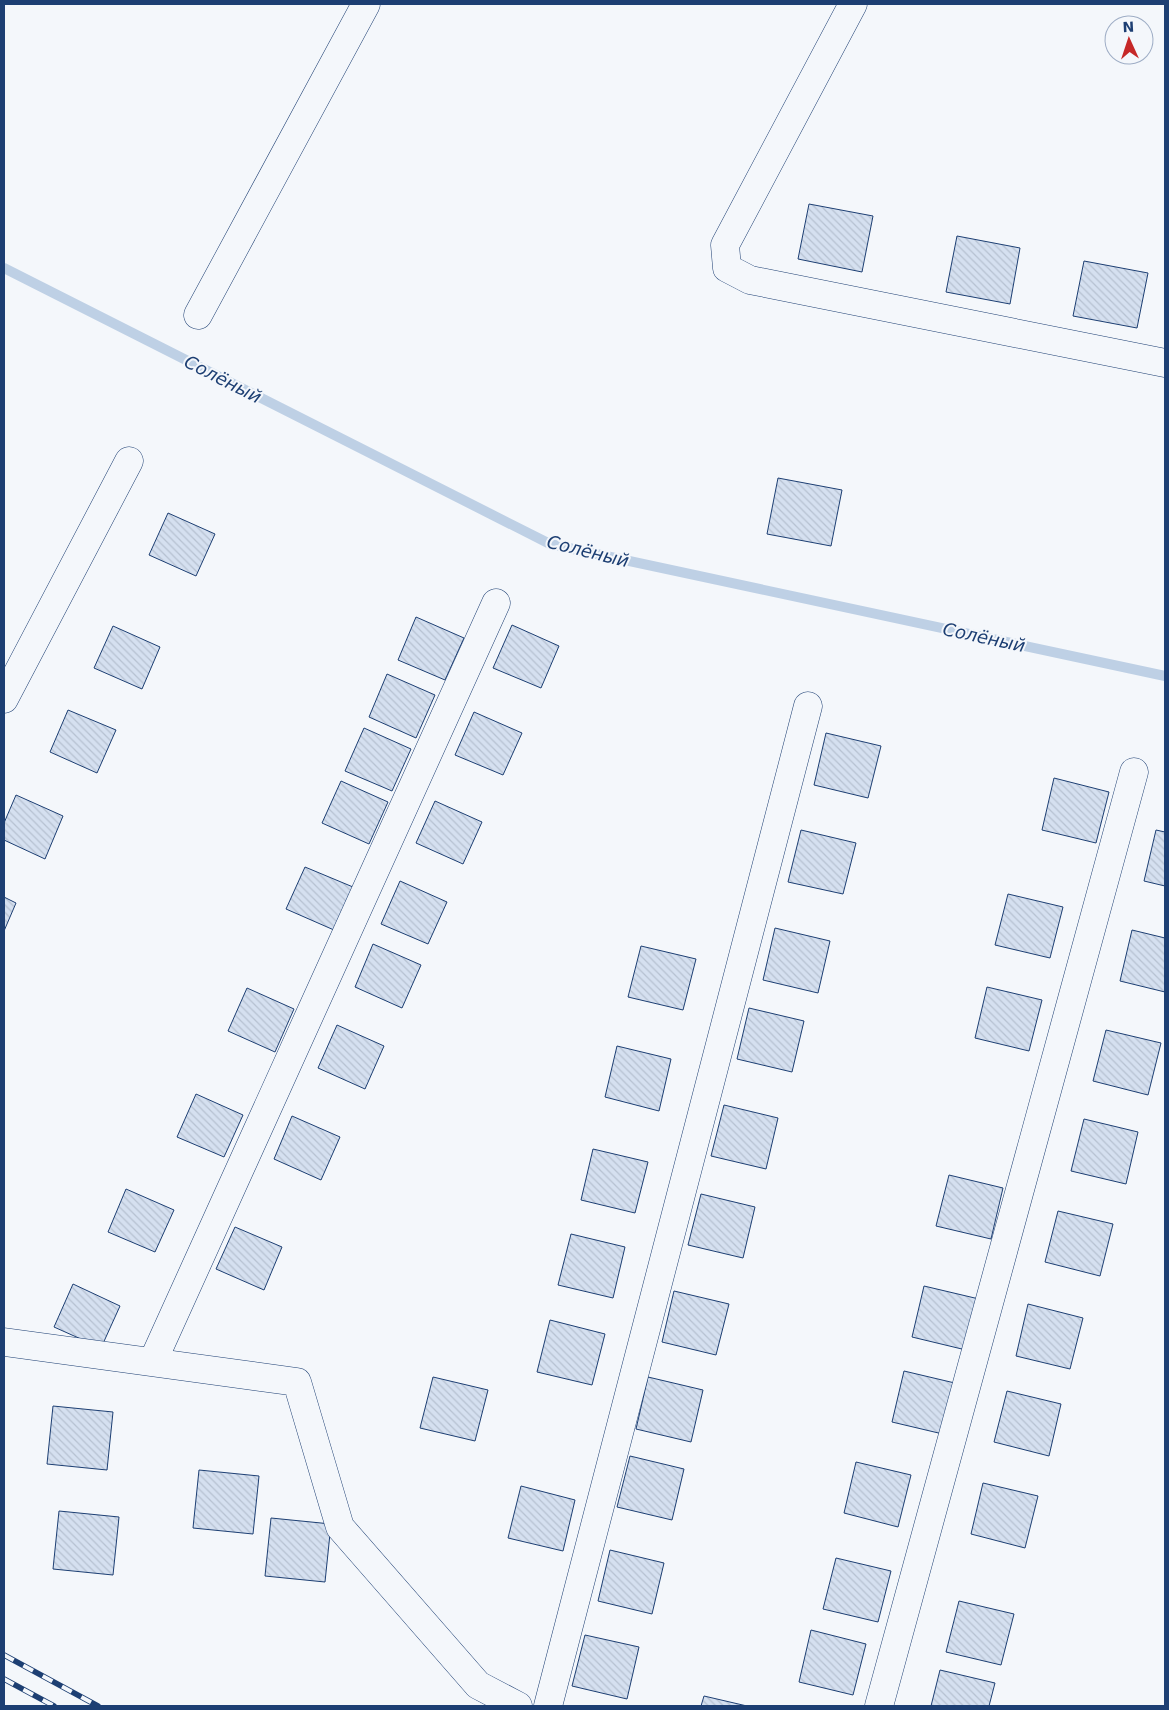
<svg xmlns="http://www.w3.org/2000/svg" width="1169" height="1710" font-family="'DejaVu Sans',sans-serif">
	<style>
		.lines { fill: none; stroke-linecap: round; stroke-linejoin: round }
		.stream { stroke: #bed0e5; stroke-width: 10 }
		.building { fill: url(#building-back-hatch); stroke: #1d3f73 }
		.street-casing { stroke: #1d3f73; stroke-width: 29 }
		.street { stroke: #f4f7fb; stroke-width: 28 }
		.rail-casing { stroke: #1d3f73; stroke-width: 5.5 }
		.rail { stroke: #f4f7fb; stroke-width: 4; stroke-dasharray: 11; stroke-linecap: butt }
		.labels { text-anchor: middle; dominant-baseline: central; stroke-width: 4; stroke-linejoin: round; paint-order: stroke }
		.water-label { font-size: 18px; font-style: italic; fill: #1d3f73; stroke: #f4f7fb }
	</style>
	<defs>
		<pattern id="building-back-hatch" width="6" height="6" patternUnits="userSpaceOnUse" patternTransform="scale(1.25)"><rect width="6" height="6" fill="#d5e0f0"/><path d="M-1 5l2 2M0 0l6 6M5-1l2 2" fill="none" stroke="#b6c1d1"/></pattern>
	</defs>
	<rect width="100%" height="100%" fill="#f4f7fb"/>
	<g class="lines">
		<!-- stream -->
		<polyline class="stream" points="4,268 550,544 1165,676"/>
	</g>
	<!-- building -->
	<g class="building">
		<polygon points="809,204 873,216 862,272 798,259"/>
		<polygon points="957,236 1020,248 1010,304 946,292"/>
		<polygon points="1084,261 1148,273 1137,328 1073,316"/>
		<polygon points="778,478 842,490 831,546 767,534"/>
		<polygon points="168,513 215,534 196,576 149,555"/>
		<polygon points="416,617 464,638 445,680 398,660"/>
		<polygon points="512,625 559,646 541,688 493,668"/>
		<polygon points="113,626 160,647 142,689 94,668"/>
		<polygon points="387,674 435,695 416,738 369,717"/>
		<polygon points="68,710 116,730 97,773 50,752"/>
		<polygon points="474,712 522,733 503,775 455,755"/>
		<polygon points="364,728 411,749 392,791 345,771"/>
		<polygon points="826,733 881,746 868,798 814,785"/>
		<polygon points="1054,778 1109,792 1096,843 1042,830"/>
		<polygon points="341,781 388,802 369,844 322,823"/>
		<polygon points="16,795 63,816 45,859 4,840 4,823"/>
		<polygon points="435,801 482,822 463,864 416,843"/>
		<polygon points="801,830 856,843 843,894 788,882"/>
		<polygon points="1156,830 1165,832 1165,886 1144,881"/>
		<polygon points="305,867 353,887 334,930 286,909"/>
		<polygon points="400,881 447,902 428,944 381,924"/>
		<polygon points="1008,894 1063,907 1050,958 995,945"/>
		<polygon points="4,897 16,903 4,931"/>
		<polygon points="775,928 830,941 818,993 763,980"/>
		<polygon points="1132,930 1165,938 1165,992 1120,981"/>
		<polygon points="373,944 421,965 402,1008 355,987"/>
		<polygon points="641,946 696,959 683,1010 628,997"/>
		<polygon points="987,987 1042,1000 1029,1051 975,1038"/>
		<polygon points="247,988 294,1009 275,1052 228,1031"/>
		<polygon points="749,1008 804,1021 792,1072 737,1059"/>
		<polygon points="337,1025 384,1046 365,1089 318,1068"/>
		<polygon points="1106,1030 1161,1043 1148,1095 1093,1081"/>
		<polygon points="617,1046 671,1059 659,1111 605,1097"/>
		<polygon points="196,1094 243,1115 224,1157 177,1137"/>
		<polygon points="724,1105 778,1118 766,1169 711,1156"/>
		<polygon points="292,1116 340,1137 321,1180 274,1159"/>
		<polygon points="1084,1119 1138,1132 1126,1184 1071,1171"/>
		<polygon points="593,1149 648,1162 635,1213 581,1200"/>
		<polygon points="949,1175 1003,1188 991,1239 936,1226"/>
		<polygon points="126,1189 174,1210 155,1252 108,1232"/>
		<polygon points="701,1194 755,1207 743,1258 688,1245"/>
		<polygon points="1058,1211 1113,1224 1100,1276 1045,1262"/>
		<polygon points="235,1227 282,1247 264,1290 216,1269"/>
		<polygon points="571,1234 625,1247 613,1298 558,1285"/>
		<polygon points="73,1284 120,1306 101,1348 54,1327"/>
		<polygon points="924,1286 979,1299 966,1350 912,1337"/>
		<polygon points="674,1291 729,1304 716,1355 662,1342"/>
		<polygon points="1028,1304 1083,1318 1070,1369 1016,1356"/>
		<polygon points="550,1320 605,1334 592,1385 537,1372"/>
		<polygon points="904,1371 959,1384 947,1435 892,1422"/>
		<polygon points="433,1377 488,1390 475,1441 420,1428"/>
		<polygon points="648,1377 703,1390 691,1442 636,1429"/>
		<polygon points="1007,1391 1061,1404 1049,1456 994,1442"/>
		<polygon points="53,1406 113,1412 107,1470 47,1464"/>
		<polygon points="630,1456 684,1469 672,1520 617,1507"/>
		<polygon points="856,1462 911,1475 898,1527 844,1513"/>
		<polygon points="199,1470 259,1476 253,1534 193,1528"/>
		<polygon points="983,1483 1038,1496 1025,1548 971,1534"/>
		<polygon points="521,1486 575,1500 563,1551 508,1538"/>
		<polygon points="59,1511 119,1517 113,1575 53,1569"/>
		<polygon points="271,1518 331,1524 325,1582 265,1576"/>
		<polygon points="610,1550 664,1563 652,1614 598,1601"/>
		<polygon points="836,1558 891,1571 878,1622 823,1609"/>
		<polygon points="959,1601 1014,1614 1001,1665 946,1652"/>
		<polygon points="811,1630 866,1644 853,1695 799,1682"/>
		<polygon points="585,1635 639,1647 627,1699 572,1686"/>
		<polygon points="940,1670 995,1683 989,1706 931,1706"/>
		<polygon points="704,1696 747,1706 701,1706"/>
	</g>
	<g class="lines">
		<defs>
			<g id="street">
				<polyline points="853,4 725,245 727,268 750,280 1165,363"/>
				<polyline points="198,315 366,4"/>
				<polyline points="4,699 129,461"/>
				<polyline points="4,1342 297,1382 340,1527 478,1685 518,1706"/>
				<polyline points="153,1361 496,603"/>
				<polyline points="548,1706 808,706"/>
				<polyline points="879,1706 1134,772"/>
			</g>
		</defs>
		<!-- street casing -->
		<use href="#street" class="street-casing"/>
		<!-- street -->
		<use href="#street" class="street"/>
		<defs>
			<g id="rail">
				<polyline points="4,1655 98,1706"/>
				<polyline points="4,1679 54,1706"/>
			</g>
		</defs>
		<!-- rail casing -->
		<use href="#rail" class="rail-casing"/>
		<!-- rail -->
		<use href="#rail" class="rail"/>
	</g>
	<g class="labels">
		<!-- water labels -->
		<g class="water-label">
			<text transform="translate(223 379) rotate(27)">Солёный</text>
			<text transform="translate(588 551) rotate(14)">Солёный</text>
			<text transform="translate(984 637) rotate(12)">Солёный</text>
		</g>
	</g>
	<!-- border -->
	<rect width="1169" height="1710" fill="none" stroke="#1d3f73" stroke-width="10"/>
	<!-- north arrow -->
	<g transform="translate(1129 40) rotate(357)"><circle r="24" fill="#f4f7fb" stroke="#9eadc5"/>
	<path d="M0-4L9 19L0 12L-9 19Z" fill="#c62828"/>
	<text y="-8" font-size="14" font-weight="bold" text-anchor="middle" fill="#1d3f73">N</text>
	</g>
</svg>
